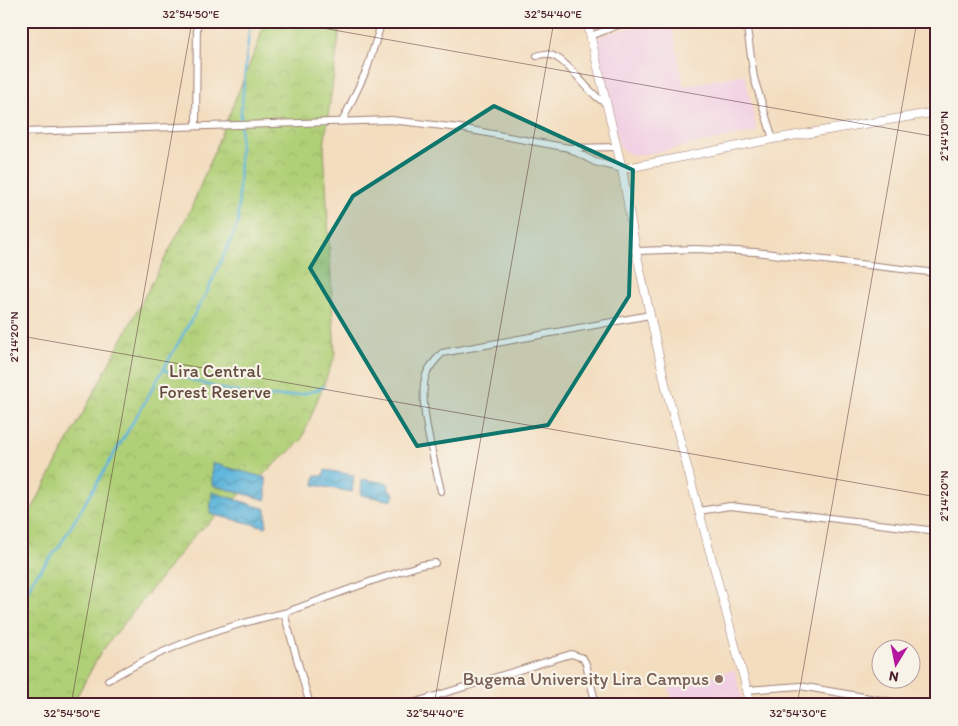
<svg xmlns="http://www.w3.org/2000/svg" width="958" height="726" font-family="Itim,sans-serif">
	<style>
		.built { fill: #f1d0e3 }
		.park { fill: url(#park-crowns); stroke: #7d7851 }
		.water { fill: url(#water-waves); stroke: #546a83 }
		.lines { fill: none; stroke-linecap: round; stroke-linejoin: round }
		.stream { stroke: #5eb5db; stroke-width: 2.5 }
		.minor-casing { stroke: #9e7e75; stroke-width: 8 }
		.tertiary-casing { stroke: #9e7e75; stroke-width: 9 }
		.minor { stroke: #fff; stroke-width: 6 }
		.tertiary { stroke: #fff; stroke-width: 8 }
		.marked { fill: #0f766e; fill-opacity: 0.2; stroke: #0f766e; stroke-width: 4; stroke-linejoin: round }
		.ticks { fill: none; stroke: #4a1f2b; stroke-width: 1; stroke-opacity: 0.45 }
		.education-dot { fill: #8d6e63; stroke: #f7f3e8; stroke-width: 2 }
		.labels { text-anchor: middle; dominant-baseline: central; stroke-width: 4.5; stroke-linejoin: round; paint-order: stroke }
		.park-label { font-size: 18px; fill: #644b3e; stroke: #f7f3e8 }
		.education-label { font-size: 18px; fill: #785e54; stroke: #f7f3e8; text-anchor: end }
		.neatline { fill: none; stroke: #4a1f2b; stroke-width: 2 }
		.ticks-label { font-size: 12px; text-anchor: middle; fill: #4a1f2b }
	</style>
	<defs>
		<pattern id="park-crowns" width="20" height="18" patternUnits="userSpaceOnUse" patternTransform="scale(1.25)"><rect width="20" height="18" fill="#b0d077"/><path d="M2 6a3 3 0 1 1 6 0M12 15a3 3 0 1 1 6 0" fill="none" stroke="#99b267"/></pattern>
		<pattern id="water-waves" width="16" height="10" patternUnits="userSpaceOnUse" patternTransform="scale(1.25)"><rect width="16" height="10" fill="#5eb5db"/><path d="M0 5q4-4 8 0t8 0" fill="none" stroke="#5093b2"/></pattern>
	</defs>
	<rect width="100%" height="100%" fill="#f7f3e8"/>
	<filter id="ink" filterUnits="userSpaceOnUse"><feTurbulence type="fractalNoise" baseFrequency=".02" numOctaves="2"/><feDisplacementMap in="SourceGraphic" scale="10" xChannelSelector="R" yChannelSelector="G"/><feConvolveMatrix kernelMatrix="1 2 1 2 8 2 1 2 1" color-interpolation-filters="sRGB"/></filter>
	<filter id="wash" filterUnits="userSpaceOnUse"><feTurbulence type="fractalNoise" baseFrequency=".0096" numOctaves="4" result="noise"/><feDisplacementMap in="SourceGraphic" scale="20" xChannelSelector="R" yChannelSelector="G"/><feGaussianBlur stdDeviation="1.12" result="paint"/><feColorMatrix in="noise" values="0 0 0 0 0 0 0 0 0 0 0 0 0 0 0 0 0 1.4 0 .05"/><feComposite in="paint" operator="in"/></filter>
	<g filter="url(#wash)">
		<rect width="100%" height="100%" fill="#f3ddbf"/>
		<!-- built -->
		<g class="built">
			<polygon points="655,21 671,21 684,86 745,74 757,132 641,155 632,155 624,151 619,145 593,38"/>
			<polygon points="734,670 744,705 674,705 669,688"/>
		</g>
		<!-- park -->
		<polygon class="park" points="264,21 341,21 324,147 335,356 301,441 194,536 101,652 72,705 21,705 21,530 190,211 259,41"/>
		<!-- water -->
		<g class="water">
			<polygon points="212,463 266,478 266,500 212,485"/>
			<polygon points="325,470 354,475 352,492 314,485 315,476 323,476"/>
			<polygon points="362,479 388,483 389,490 394,493 392,501 361,495"/>
			<polygon points="212,492 266,509 266,527 210,514"/>
		</g>
		<g class="lines">
			<!-- stream -->
			<g class="stream">
				<path d="M164,370C211,388 276,409 324,387"/>
				<polyline points="21,606 33,579 59,547 146,400 207,292 238,224 241,112 250,21"/>
			</g>
		</g>
	</g>
	<g filter="url(#ink)">
		<g class="lines">
			<defs>
				<g id="minor">
					<polyline points="746,21 754,78 773,139"/>
					<polyline points="591,36 628,21"/>
					<path d="M537,56C561,43 586,95 606,103"/>
					<polyline points="343,120 367,69 382,21"/>
					<polyline points="196,126 197,21"/>
					<polyline points="21,132 391,120 460,128 569,148 617,147"/>
					<polyline points="570,149 595,162 622,169"/>
					<polyline points="636,251 696,249 755,252 937,273"/>
					<path d="M441,491C435,464 417,400 426,375C429,366 436,360 442,353L650,315"/>
					<polyline points="699,511 730,506 937,531"/>
					<polyline points="284,613 372,581 421,565 435,563"/>
					<path d="M108,680C161,649 223,626 284,613L310,705"/>
					<polyline points="747,690 800,686 910,705"/>
					<polyline points="406,705 571,654 583,658 586,664 596,705"/>
				</g>
				<g id="tertiary">
					<polyline points="587,21 622,169 636,251 667,392 751,705"/>
					<polyline points="622,169 773,139 937,112"/>
				</g>
			</defs>
			<!-- minor casing -->
			<use href="#minor" class="minor-casing"/>
			<!-- tertiary casing -->
			<use href="#tertiary" class="tertiary-casing"/>
			<!-- minor -->
			<use href="#minor" class="minor"/>
			<!-- tertiary -->
			<use href="#tertiary" class="tertiary"/>
		</g>
	</g>
	<!-- marked area -->
	<path class="marked" d="M494,106L633,170L629,296L548,425L417,446L310,268L353,196Z"/>
	<!-- ticks -->
	<path class="ticks" d="M283,21L937,137M21,336L937,497M21,697L67,705M71,705L192,21M434,705L554,21M797,705L917,21"/>
	<!-- markers -->
	<circle class="education-dot" cx="719" cy="679" r="5"/>
	<g class="labels">
		<!-- park labels -->
		<g class="park-label">
			<text x="215" y="371">Lira Central<tspan x="215" dy="21">Forest Reserve</tspan></text>
		</g>
		<!-- education labels -->
		<g class="education-label">
			<text x="709" y="679">Bugema University Lira Campus</text>
		</g>
	</g>
	<!-- margin -->
	<rect width="958" height="726" fill="none" stroke="#f7f3e8" stroke-width="55"/>
	<!-- north arrow -->
	<g transform="translate(896 664) rotate(190)"><circle r="24" fill="#f7f3e8" stroke="#b29e9c"/>
	<path d="M0-4L9 19L0 12L-9 19Z" fill="#b5179e"/>
	<text y="-8" font-size="14" font-weight="bold" text-anchor="middle" fill="#4a1f2b">N</text>
	</g>
	<rect x="28" y="28" width="902" height="670" class="neatline"/>
	<g class="ticks-label">
		<text x="191" y="18">32°54'50"E</text>
		<text x="553" y="18">32°54'40"E</text>
		<text transform="translate(944 136) rotate(-90)" y="4">2°14'10"N</text>
		<text transform="translate(14 337) rotate(-90)" y="4">2°14'20"N</text>
		<text transform="translate(944 496) rotate(-90)" y="4">2°14'20"N</text>
		<text x="72" y="717">32°54'50"E</text>
		<text x="435" y="717">32°54'40"E</text>
		<text x="798" y="717">32°54'30"E</text>
	</g>
</svg>
